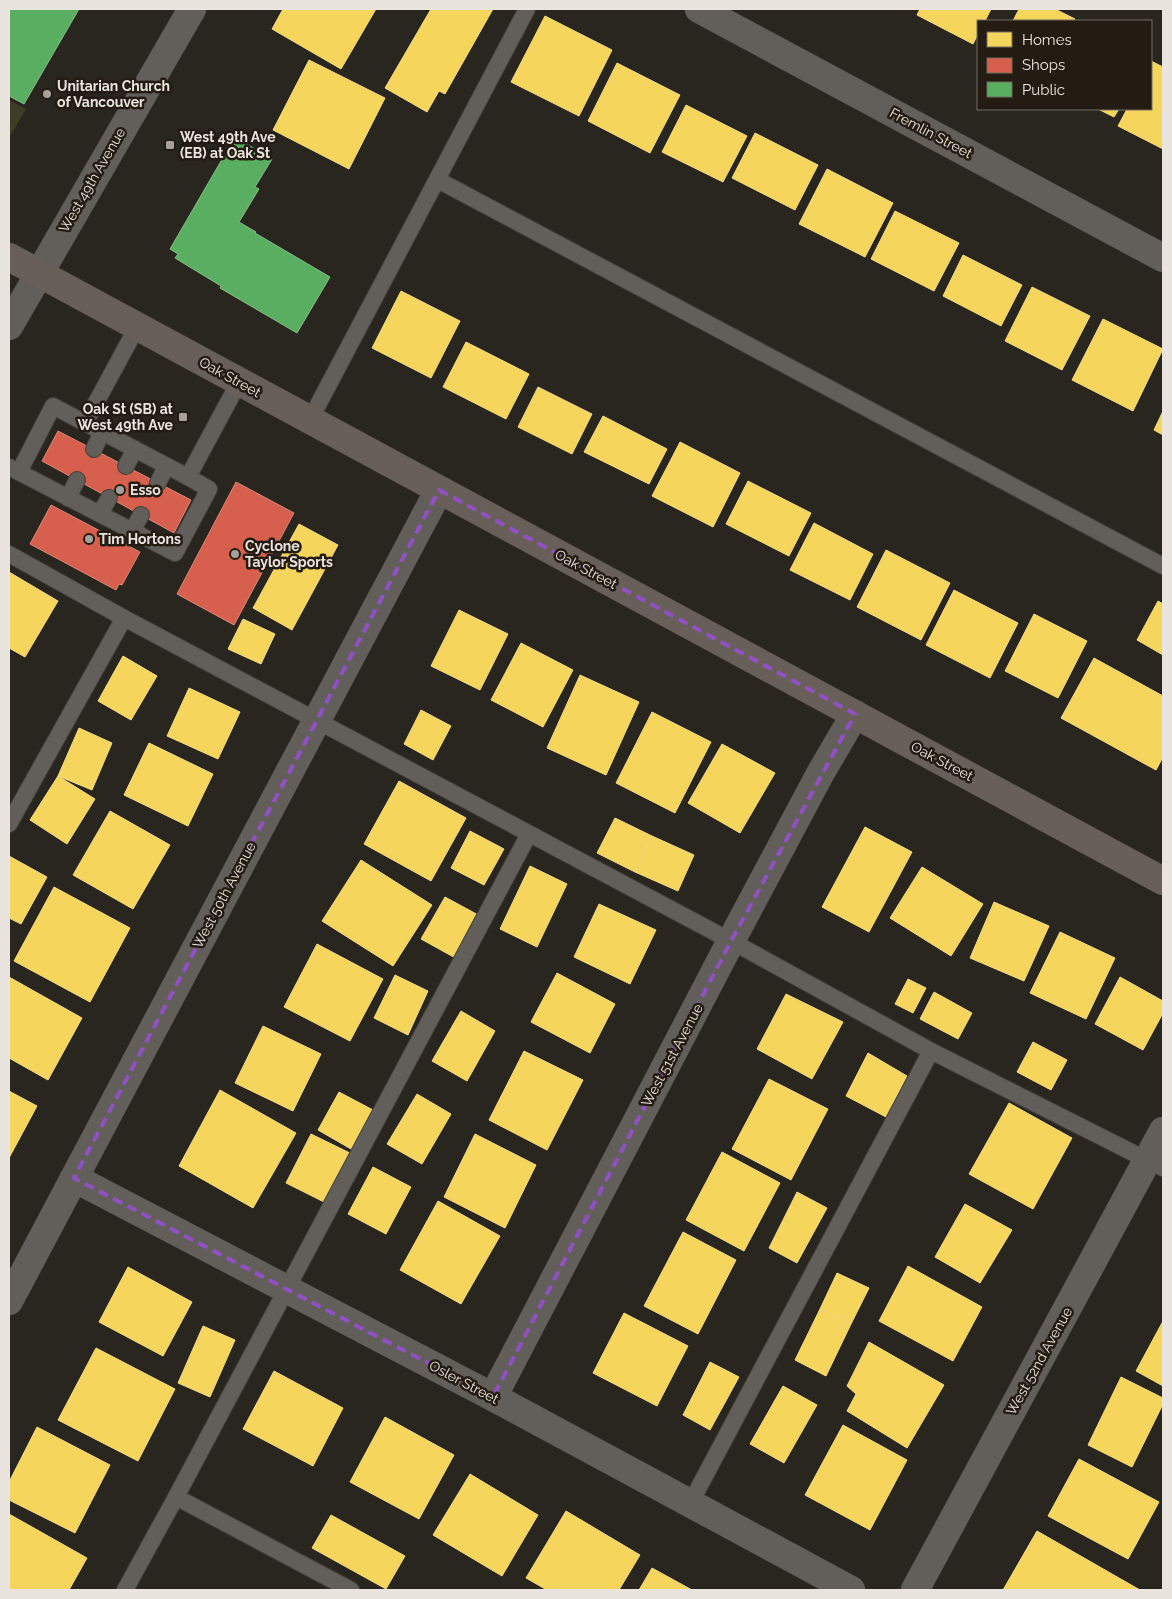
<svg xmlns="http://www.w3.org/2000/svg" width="1172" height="1599" font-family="Raleway,sans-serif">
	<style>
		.green { fill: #3d3e23 }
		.homes { fill: #f6d55c; stroke: #f2da83 }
		.shops { fill: #d6604d; stroke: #dc8878 }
		.public { fill: #5aae61; stroke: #85be86 }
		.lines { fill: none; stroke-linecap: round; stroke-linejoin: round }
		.lane-casing { stroke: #44413c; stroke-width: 18 }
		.street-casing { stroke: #44413c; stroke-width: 29 }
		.secondary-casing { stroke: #44413c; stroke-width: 29 }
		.primary-casing { stroke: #44413c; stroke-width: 29 }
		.lane { stroke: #625f5a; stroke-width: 16 }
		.street { stroke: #625f5a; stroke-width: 28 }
		.secondary { stroke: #625f5a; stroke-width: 28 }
		.primary { stroke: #685f58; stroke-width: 28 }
		.marked { fill: none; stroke: #9151c5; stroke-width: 4; stroke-dasharray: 10 6; stroke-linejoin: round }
		.poi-dot { fill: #a6a19a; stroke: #241c12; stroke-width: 2 }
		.labels { text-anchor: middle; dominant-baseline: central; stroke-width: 5; stroke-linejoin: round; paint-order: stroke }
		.poi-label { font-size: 14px; font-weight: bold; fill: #e9e4dd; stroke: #241c12; text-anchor: start }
		.street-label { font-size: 14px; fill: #e9e4dd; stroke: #241c12 }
	</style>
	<rect width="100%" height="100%" fill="#29251f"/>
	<!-- green -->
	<polygon class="green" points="9,100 26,109 9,138"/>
	<!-- homes -->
	<g class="homes">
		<polygon points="283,9 376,9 341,69 272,29"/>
		<polygon points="431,9 493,9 445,94 439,91 427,112 385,88"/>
		<polygon points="920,9 991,9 985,21 978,21 978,34 973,44 917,15"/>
		<polygon points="1019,9 1055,9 1075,19 1074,21 1013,21"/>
		<polygon points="545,16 612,50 579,116 511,82"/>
		<polygon points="309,60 385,98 349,169 273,130"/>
		<polygon points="1151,61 1163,67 1163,149 1118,126 1127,109 1151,109"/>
		<polygon points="617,63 680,95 650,153 588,121"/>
		<polygon points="686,105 747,136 723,182 662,152"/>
		<polygon points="1098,109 1119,109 1114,117"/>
		<polygon points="755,133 818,165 795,210 732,178"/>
		<polygon points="827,169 893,203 865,257 799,224"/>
		<polygon points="895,211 959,243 934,291 871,259"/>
		<polygon points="963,255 1022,285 1001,326 943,296"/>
		<polygon points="1032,287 1090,316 1062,370 1005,341"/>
		<polygon points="401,291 460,321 431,378 372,348"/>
		<polygon points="1103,319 1163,349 1133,411 1072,380"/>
		<polygon points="466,342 529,374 506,419 443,387"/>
		<polygon points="538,387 592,414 572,454 518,427"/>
		<polygon points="1163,411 1163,435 1154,430"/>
		<polygon points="603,416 667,449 649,484 584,452"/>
		<polygon points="680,442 740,473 713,527 652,496"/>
		<polygon points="748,481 811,513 789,556 726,524"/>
		<polygon points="814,523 873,554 850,600 790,570"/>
		<polygon points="299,524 338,545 292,630 253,608"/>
		<polygon points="886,550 950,583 921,640 857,607"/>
		<polygon points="9,572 58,601 25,657 9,648"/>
		<polygon points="954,590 1018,623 990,678 926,645"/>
		<polygon points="1158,601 1163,604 1163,655 1137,640"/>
		<polygon points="459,610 508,634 480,690 431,666"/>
		<polygon points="1034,614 1087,641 1058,698 1005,671"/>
		<polygon points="243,619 275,634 261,664 228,649"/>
		<polygon points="521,643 573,670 543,727 491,700"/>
		<polygon points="123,656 157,676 131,720 98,701"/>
		<polygon points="1094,658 1163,696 1163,757 1156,770 1061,718"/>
		<polygon points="580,675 639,702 606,775 547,748"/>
		<polygon points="189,688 240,712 218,759 167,736"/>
		<polygon points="421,710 451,726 433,760 404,744"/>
		<polygon points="652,712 711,742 675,813 616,783"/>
		<polygon points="79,728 112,743 92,790 58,776"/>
		<polygon points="149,743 213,774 188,826 124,795"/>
		<polygon points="722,744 775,773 740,833 688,803"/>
		<polygon points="58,776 95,799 67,844 30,820"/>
		<polygon points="399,781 466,818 431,881 364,844"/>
		<polygon points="110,811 170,845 133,909 73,875"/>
		<polygon points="615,818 652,836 635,872 597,853"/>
		<polygon points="865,827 912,852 869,932 822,907"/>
		<polygon points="470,831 504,849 484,885 451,868"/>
		<polygon points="652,836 694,855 678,891 635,872"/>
		<polygon points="9,856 47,877 21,924 9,918"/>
		<polygon points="361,860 432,905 393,966 322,921"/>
		<polygon points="530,866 567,884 537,947 500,929"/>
		<polygon points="922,867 983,904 951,956 890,918"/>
		<polygon points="54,887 130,928 90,1002 14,961"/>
		<polygon points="445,897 482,917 459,960 421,939"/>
		<polygon points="994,902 1049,926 1024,981 970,958"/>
		<polygon points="599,904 656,930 630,984 574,957"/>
		<polygon points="1060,932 1115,958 1086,1019 1030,993"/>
		<polygon points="317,944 383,979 350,1041 284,1007"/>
		<polygon points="557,973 615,1004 590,1053 531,1022"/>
		<polygon points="395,975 428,991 408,1035 374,1018"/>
		<polygon points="9,977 82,1018 48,1080 9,1058"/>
		<polygon points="1120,977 1163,1001 1163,1013 1143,1050 1095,1024"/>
		<polygon points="908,979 926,988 913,1013 895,1004"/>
		<polygon points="934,992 972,1013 958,1039 920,1019"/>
		<polygon points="786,994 843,1022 812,1079 757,1049"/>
		<polygon points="461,1011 495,1031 467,1081 432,1061"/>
		<polygon points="263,1026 321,1054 293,1111 235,1083"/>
		<polygon points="1033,1042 1067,1060 1051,1090 1017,1072"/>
		<polygon points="524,1051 583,1080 547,1150 489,1120"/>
		<polygon points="868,1053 907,1076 886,1117 846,1096"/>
		<polygon points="769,1079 828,1109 791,1180 732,1149"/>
		<polygon points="220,1090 296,1133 253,1208 179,1166"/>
		<polygon points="9,1091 37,1106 9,1158"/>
		<polygon points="339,1092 373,1110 351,1149 318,1130"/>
		<polygon points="417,1094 451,1114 422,1164 387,1144"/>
		<polygon points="1009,1103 1072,1138 1033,1209 969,1174"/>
		<polygon points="311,1134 354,1155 330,1205 286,1183"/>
		<polygon points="475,1134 536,1165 505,1228 444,1197"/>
		<polygon points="722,1152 780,1183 744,1251 686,1220"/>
		<polygon points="373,1167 411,1187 386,1234 348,1214"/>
		<polygon points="797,1192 827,1208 797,1263 769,1248"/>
		<polygon points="438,1201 500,1236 461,1304 400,1270"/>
		<polygon points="965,1204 1012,1230 980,1283 935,1257"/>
		<polygon points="683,1232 736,1260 698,1334 644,1306"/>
		<polygon points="908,1266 982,1307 953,1361 879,1321"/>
		<polygon points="128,1267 192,1302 163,1356 99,1322"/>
		<polygon points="837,1273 869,1288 851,1324 820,1309"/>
		<polygon points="820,1309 851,1324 826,1376 795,1360"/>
		<polygon points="624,1313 688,1346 657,1406 593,1373"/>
		<polygon points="1163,1321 1163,1386 1136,1371"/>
		<polygon points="203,1326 235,1340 210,1397 178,1383"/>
		<polygon points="869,1342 944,1385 907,1448 847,1411 856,1394 847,1386"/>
		<polygon points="96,1348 175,1389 138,1461 58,1420"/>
		<polygon points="710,1362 739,1377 710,1430 683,1415"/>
		<polygon points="274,1371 343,1408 313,1466 243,1429"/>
		<polygon points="1121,1377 1163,1398 1163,1404 1132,1467 1088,1445"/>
		<polygon points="783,1386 817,1405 784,1463 750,1444"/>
		<polygon points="385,1417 454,1455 419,1519 350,1482"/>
		<polygon points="843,1425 907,1460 870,1530 805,1495"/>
		<polygon points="37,1427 110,1465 75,1533 9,1500 9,1482"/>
		<polygon points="1079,1459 1159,1502 1128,1559 1048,1516"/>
		<polygon points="470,1474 538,1515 502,1576 433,1535"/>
		<polygon points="566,1511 640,1555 619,1590 547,1590 526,1578"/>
		<polygon points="9,1514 87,1558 69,1590 9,1590"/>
		<polygon points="331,1515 405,1556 386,1589 312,1548"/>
		<polygon points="1037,1531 1140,1590 1003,1590"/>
		<polygon points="652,1568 692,1590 639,1590"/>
	</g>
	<!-- shops -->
	<g class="shops">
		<polygon points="58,431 191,500 174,533 42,461"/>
		<polygon points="236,482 294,513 234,625 177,594"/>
		<polygon points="51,505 140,552 122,585 119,584 116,590 30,544"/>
	</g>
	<!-- public -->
	<g class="public">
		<polygon points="9,9 79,9 24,104 9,96"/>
		<polygon points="235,137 272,159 255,187 259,189 239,222 256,232 255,233 330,277 297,333 220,288 221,286 175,258 178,254 170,249"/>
	</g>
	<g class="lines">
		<defs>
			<g id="lane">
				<polyline points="438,180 1163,566"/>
				<polyline points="310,420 527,9"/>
				<polyline points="85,423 188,477"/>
				<polyline points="94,449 102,432"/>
				<polyline points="126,466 135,449"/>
				<polyline points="9,467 175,553 209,489 188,477 239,382"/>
				<polyline points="19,472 53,406 85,423 137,327"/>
				<polyline points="158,483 166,466"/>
				<polyline points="68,498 77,480"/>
				<polyline points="100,514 109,498"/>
				<polyline points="132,531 141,515"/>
				<polyline points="9,554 124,618 731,941 931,1051 1163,1168"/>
				<polyline points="9,824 124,618"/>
				<polyline points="176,1497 529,834"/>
				<polyline points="690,1504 931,1051"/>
				<polyline points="125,1590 176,1497 351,1590"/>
			</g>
			<g id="street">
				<polyline points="699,9 1163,258"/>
				<polyline points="74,1178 493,1397 851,1590"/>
				<polyline points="9,1301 439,490"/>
				<polyline points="493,1397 731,941 820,774 855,714"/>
				<polyline points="915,1590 1163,1131"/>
			</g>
			<polyline id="secondary" points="9,326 192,9"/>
			<polyline id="primary" points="9,257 1163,881"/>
		</defs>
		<!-- lane casing -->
		<use href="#lane" class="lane-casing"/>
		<!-- street casing -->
		<use href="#street" class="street-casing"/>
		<!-- secondary casing -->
		<use href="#secondary" class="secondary-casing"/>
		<!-- primary casing -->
		<use href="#primary" class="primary-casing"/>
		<!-- lane -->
		<use href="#lane" class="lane"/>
		<!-- street -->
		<use href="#street" class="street"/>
		<!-- secondary -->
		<use href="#secondary" class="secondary"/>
		<!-- primary -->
		<use href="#primary" class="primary"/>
	</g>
	<!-- marked area -->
	<path class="marked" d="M439,490L855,714L731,941L493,1397L74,1178Z"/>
	<!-- markers -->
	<g class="poi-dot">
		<circle cx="47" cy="94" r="5"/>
		<rect x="165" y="140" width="10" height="10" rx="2.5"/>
		<rect x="178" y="412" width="10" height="10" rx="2.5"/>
		<circle cx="120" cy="490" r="5"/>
		<circle cx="89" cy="539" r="5"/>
		<circle cx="235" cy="554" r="5"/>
	</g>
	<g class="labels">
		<!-- poi labels -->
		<g class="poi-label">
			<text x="57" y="86">Unitarian Church<tspan x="57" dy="16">of Vancouver</tspan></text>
			<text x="180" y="137">West 49th Ave<tspan x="180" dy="16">(EB) at Oak St</tspan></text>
			<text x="173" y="409" text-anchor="end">Oak St (SB) at<tspan x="173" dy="16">West 49th Ave</tspan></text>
			<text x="130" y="490">Esso</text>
			<text x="99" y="539">Tim Hortons</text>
			<text x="245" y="546">Cyclone<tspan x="245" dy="16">Taylor Sports</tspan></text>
		</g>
		<!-- street labels -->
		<g class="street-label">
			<text transform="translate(931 133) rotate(28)">Fremlin Street</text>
			<text transform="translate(92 180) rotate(-60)">West 49th Avenue</text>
			<text transform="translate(230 377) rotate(29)">Oak Street</text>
			<text transform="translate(586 569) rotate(28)">Oak Street</text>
			<text transform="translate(942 761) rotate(28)">Oak Street</text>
			<text transform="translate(224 895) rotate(-62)">West 50th Avenue</text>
			<text transform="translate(672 1055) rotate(-62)">West 51st Avenue</text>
			<text transform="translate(1039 1361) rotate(-61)">West 52nd Avenue</text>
			<text transform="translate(464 1382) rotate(28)">Osler Street</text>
		</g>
	</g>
	<!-- border -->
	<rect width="1172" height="1599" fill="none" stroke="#e9e4dd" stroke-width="20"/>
	<!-- legend -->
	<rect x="977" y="20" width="175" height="90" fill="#241c12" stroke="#736c63"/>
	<rect x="987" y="32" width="25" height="15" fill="#f6d55c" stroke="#736c63"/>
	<text x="1022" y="45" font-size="15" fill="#e9e4dd">Homes</text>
	<rect x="987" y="58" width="25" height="15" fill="#d6604d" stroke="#736c63"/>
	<text x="1022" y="70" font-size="15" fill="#e9e4dd">Shops</text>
	<rect x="987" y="82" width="25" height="15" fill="#5aae61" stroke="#736c63"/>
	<text x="1022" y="95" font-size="15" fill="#e9e4dd">Public</text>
</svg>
